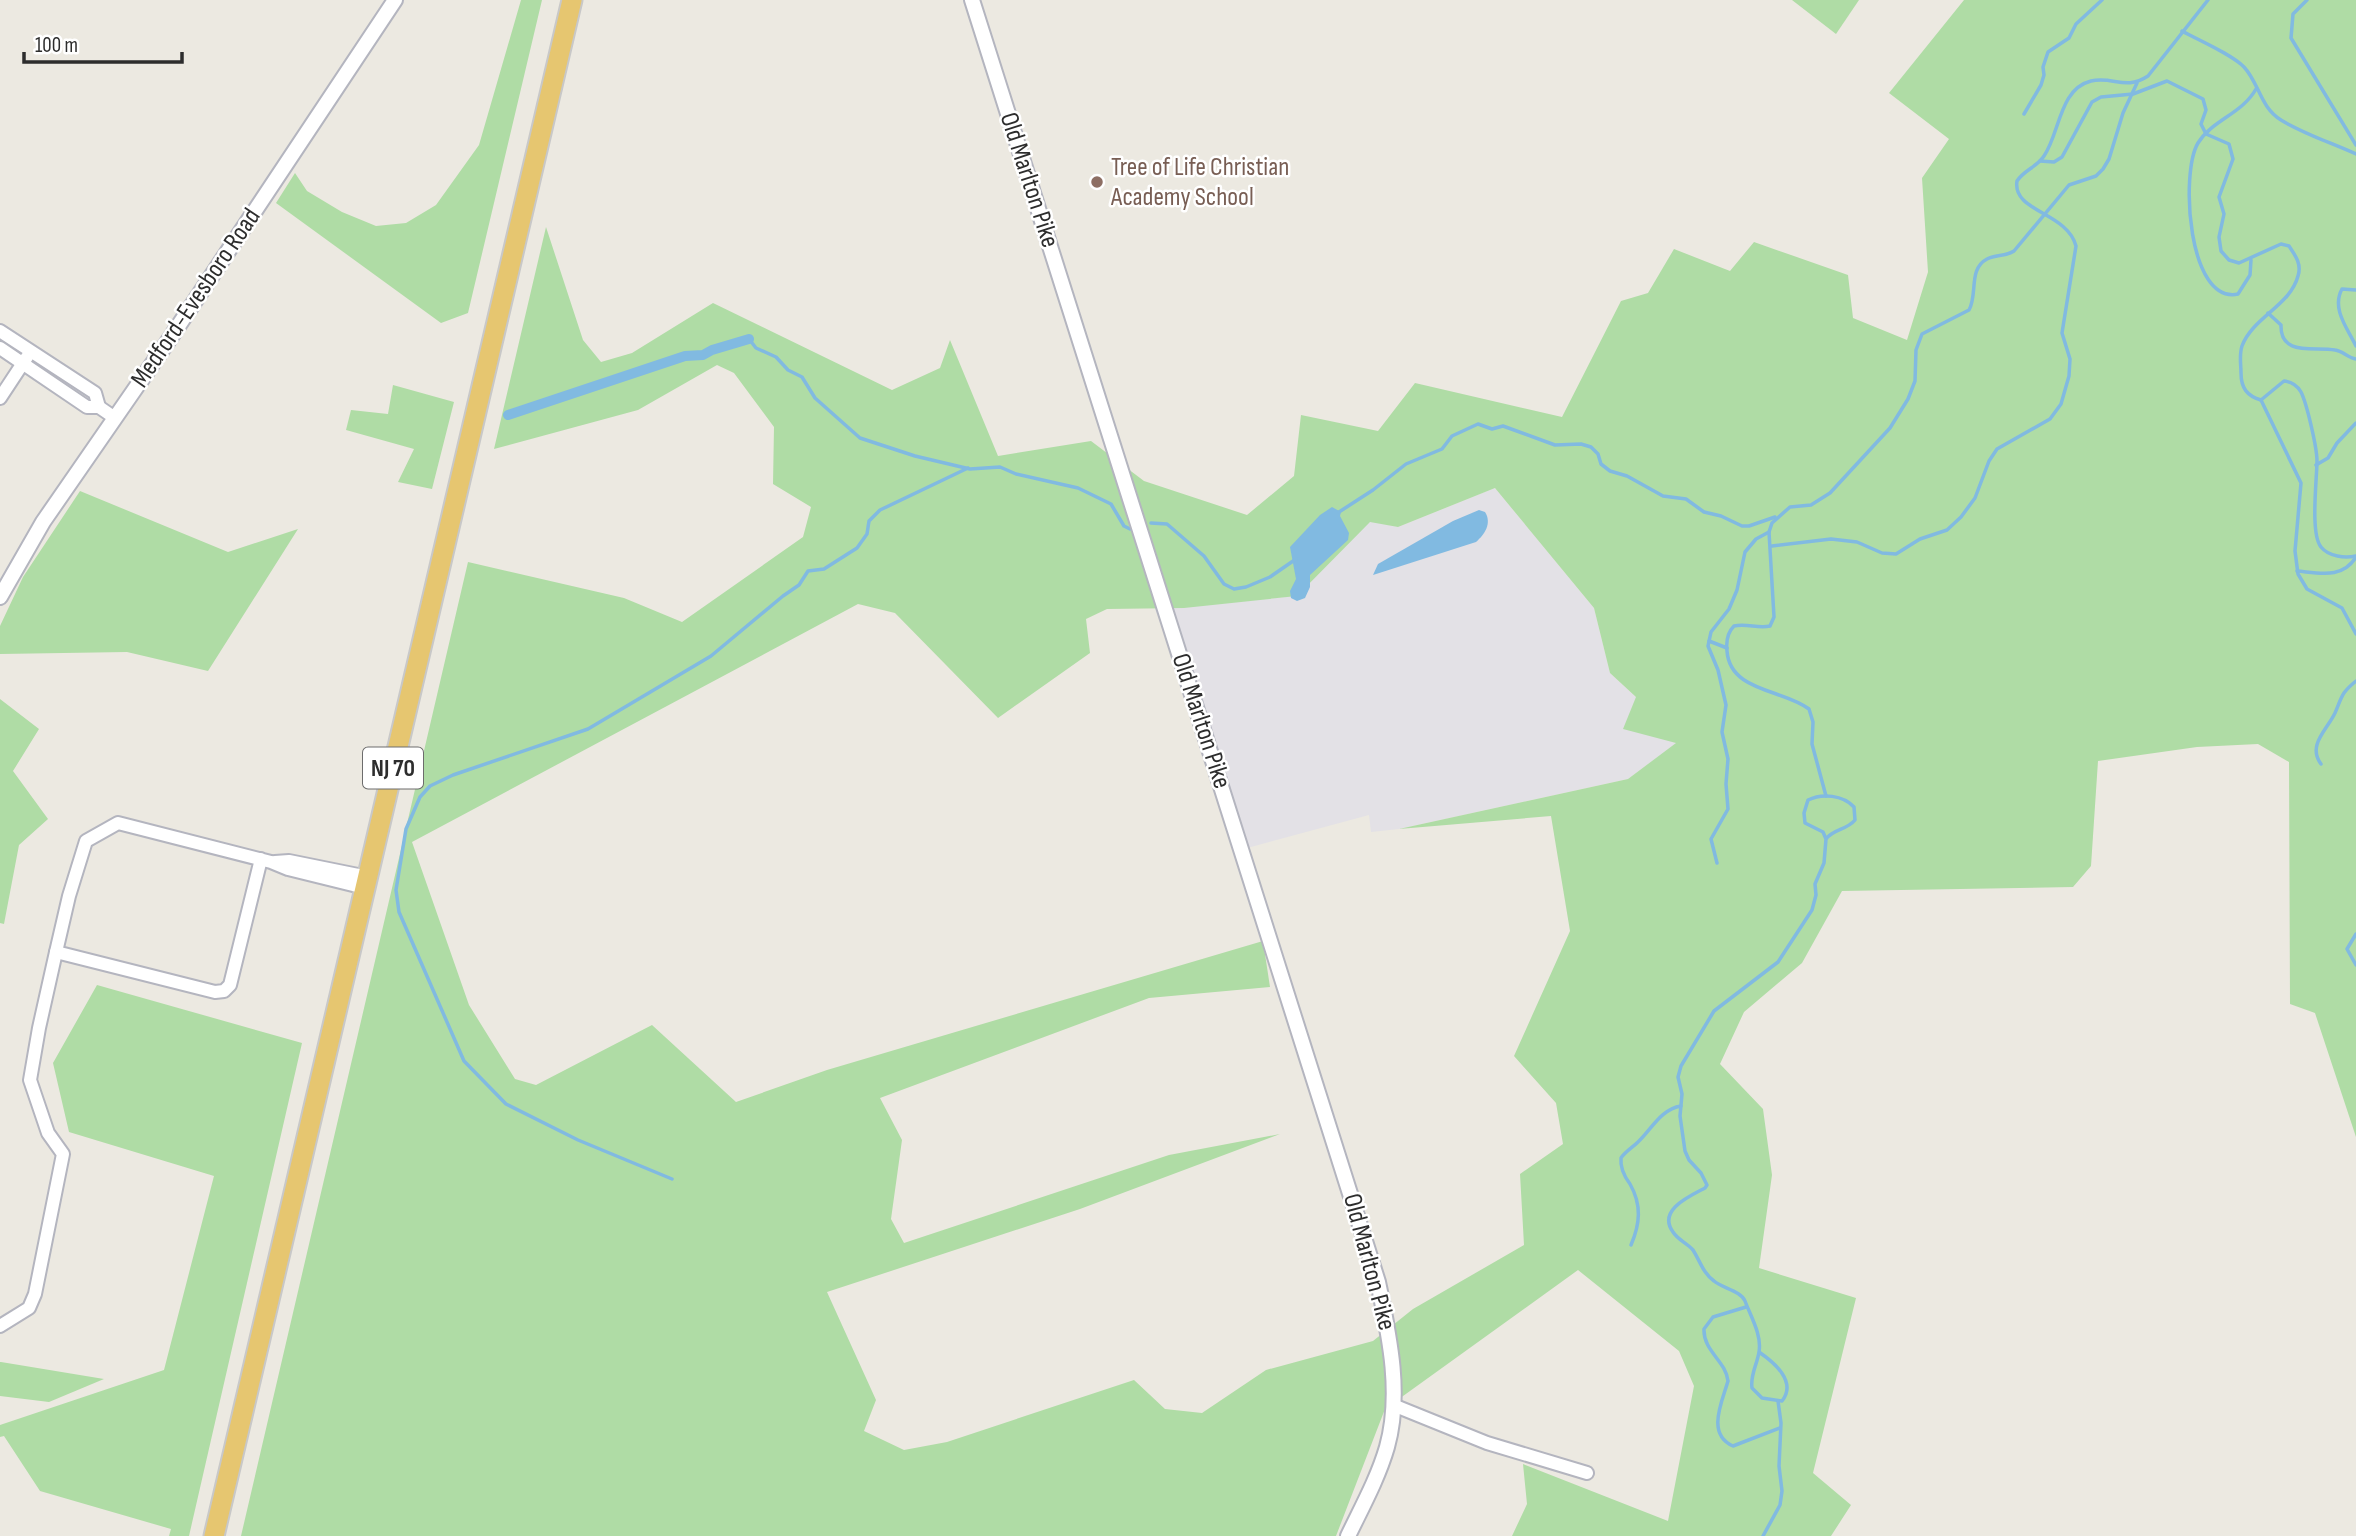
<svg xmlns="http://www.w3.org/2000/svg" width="2356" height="1536" font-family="'Sofia Sans Condensed',sans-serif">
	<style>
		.industrial { fill: #e3e1e6 }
		.green { fill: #afdca5; fill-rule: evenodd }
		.water { fill: #81bae1 }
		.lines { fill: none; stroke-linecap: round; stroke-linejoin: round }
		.stream { stroke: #81bae1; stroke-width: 3.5 }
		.canal { stroke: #81bae1; stroke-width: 10 }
		.minor-casing { stroke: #b4b5bf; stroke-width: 16 }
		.tertiary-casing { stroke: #b4b5bf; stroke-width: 18 }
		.trunk-casing { stroke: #c8c8c8; stroke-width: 23 }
		.minor { stroke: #fff; stroke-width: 12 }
		.tertiary { stroke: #fff; stroke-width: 14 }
		.trunk { stroke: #e6c670; stroke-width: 19 }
		.education-dot { fill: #8d6e63; stroke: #fff; stroke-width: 2.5 }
		.labels { text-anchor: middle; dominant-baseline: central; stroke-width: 5; stroke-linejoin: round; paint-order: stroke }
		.shield { fill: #fff; stroke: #6c6c6c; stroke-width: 2 }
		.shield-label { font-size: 24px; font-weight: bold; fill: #2d2d2d }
		.education-label { font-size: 26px; fill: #785e54; stroke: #fff; text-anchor: start }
		.street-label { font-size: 26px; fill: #2d2d2d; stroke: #fff }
	</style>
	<rect width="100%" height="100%" fill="#ece9e1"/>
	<!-- industrial -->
	<polygon class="industrial" points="1495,488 1594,608 1610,673 1636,697 1677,743 1628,779 1399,829 1371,832 1369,815 1240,850 1200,724 1155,609 1297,596 1370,521 1398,527"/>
	<!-- green -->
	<g class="green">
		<polygon points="521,0 542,0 468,313 441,323 276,203 295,173 307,191 342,212 376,226 406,223 436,205 479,145"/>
		<polygon points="1792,0 1859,0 1836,34"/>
		<path d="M1964,0H2356V1137L2315,1013L2290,1004L2289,762L2258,744L2197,747L2098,761L2091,866L2073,887L1842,891L1802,963L1744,1012L1720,1064L1763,1109L1772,1175L1759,1268L1856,1298L1813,1473L1851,1505L1831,1536H1512L1527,1504L1523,1464L1668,1521L1694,1386L1679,1351L1578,1270L1385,1409L1336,1536H241L468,562L624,598L682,622L803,537L811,507L773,484L774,427L734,373L717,365L638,410L494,449L546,227L583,340L601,362L632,353L713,303L892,390L940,368L950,340L998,456L1091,441L1144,481L1247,515L1294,476L1301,415L1378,431L1415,383L1562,417L1621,301L1648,293L1674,249L1730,271L1754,242L1848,275L1853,318L1907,340L1928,272L1922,178L1949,139L1889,93ZM1495,488L1594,608L1610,673L1636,697L1623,729L1676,743L1628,779L1399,829L1551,816L1570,931L1514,1056L1556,1103L1563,1144L1520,1174L1524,1245L1413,1309L1373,1341L1266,1370L1202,1413L1165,1409L1134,1380L947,1442L904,1450L864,1431L876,1400L827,1292L1080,1209L1280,1134L1169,1155L904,1243L891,1219L902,1140L880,1098L1149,998L1270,987L1263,941L827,1070L736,1102L652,1025L536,1085L515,1079L469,1005L412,842L858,604L895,613L998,718L1090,653L1086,619L1107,609L1184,608L1297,596L1370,522L1398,527Z"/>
		<polygon points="393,385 454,402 432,489 398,482 414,449 346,430 351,410 388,414"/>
		<polygon points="80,491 228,552 298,529 208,671 127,652 0,654 0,626 23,577"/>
		<polygon points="0,699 39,729 13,771 48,819 19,845 4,924 0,923"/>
		<polygon points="97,985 302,1043 189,1536 169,1536 171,1529 40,1491 4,1436 0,1437 0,1425 164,1370 214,1176 69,1132 53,1063"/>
		<polygon points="0,1362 1,1362 104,1379 49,1402 0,1396"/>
	</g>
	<!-- water -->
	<g class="water">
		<polygon points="1332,507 1341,512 1340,516 1349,533 1348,540 1310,575 1310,587 1305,598 1297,601 1291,598 1290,591 1296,579 1290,547 1320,515"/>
		<path d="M1479,510L1485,512C1492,523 1485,534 1476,542L1373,575L1378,564L1453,521Z"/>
	</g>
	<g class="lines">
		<!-- stream -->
		<g class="stream">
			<polyline points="2307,0 2293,14 2291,38 2356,145"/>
			<path d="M2182,31C2200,41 2231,54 2244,67C2259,83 2260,107 2281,120C2304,134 2332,143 2356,154"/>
			<polyline points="2024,114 2041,85 2044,75 2043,67 2048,52 2069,38 2076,24 2102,0"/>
			<path d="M2206,134L2229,144L2233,159L2219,197L2224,214L2219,237L2221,251L2229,260L2239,263L2281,244L2289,246C2295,255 2302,264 2298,276C2290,306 2253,317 2242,346C2239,355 2241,364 2241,373C2241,388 2247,396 2261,400"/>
			<polyline points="2040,161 2054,162 2062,157 2092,102 2101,97 2133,94 2167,81 2203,99 2206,110 2201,124 2206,134"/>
			<path d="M2251,260L2250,275L2238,294C2188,305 2180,173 2198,143C2212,120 2242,114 2256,89"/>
			<path d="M2356,290L2342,289C2331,309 2348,329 2356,346"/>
			<path d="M2268,313L2281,325C2280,357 2315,346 2335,350C2343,351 2348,358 2356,359"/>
			<polyline points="749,339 756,348 776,357 788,370 802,377 815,398 860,438 915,456 970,469 1000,467 1016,474 1078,488 1111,504 1124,526 1130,529"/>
			<polyline points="2261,400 2301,483 2295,551 2298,574 2307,589 2342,608 2356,634"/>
			<path d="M2261,400L2284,381C2292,382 2297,385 2301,392C2307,404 2317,448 2317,461C2317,478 2310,534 2321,547C2329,557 2345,558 2356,556"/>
			<polyline points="2316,465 2328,458 2337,443 2356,423"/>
			<polyline points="1339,512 1373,490 1406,464 1442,449 1452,436 1478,424 1492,429 1503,426 1555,445 1581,444 1591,447 1598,454 1601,464 1610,471 1627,476 1663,496 1686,499 1704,512 1721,516 1742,526 1749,526 1775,517"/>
			<polyline points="1151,523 1167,524 1204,556 1224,584 1234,589 1246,587 1270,577 1296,559"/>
			<path d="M1772,546L1831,539L1857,542L1882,553L1896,554L1920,539L1947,530L1961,517L1975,498L1989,461L1997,449L2050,419L2061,404L2069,376L2070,359L2062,333L2076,246C2067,212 2012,212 2017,181C2024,170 2037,167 2044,156C2060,133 2059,89 2091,81C2114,76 2125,91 2148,76L2208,0"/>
			<path d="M2297,571C2320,573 2343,579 2356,557"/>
			<polyline points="1709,641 1727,648"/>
			<path d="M2321,764C2307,745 2327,730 2335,713C2342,697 2341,693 2356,681"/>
			<path d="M1826,796L1812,744L1813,722L1809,709C1783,689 1730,692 1727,651C1726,642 1727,633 1734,626C1747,623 1758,629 1770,626L1774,617L1769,532L1772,523L1790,507L1811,505L1830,493L1890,428L1908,399L1915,381L1916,350L1922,334L1969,310C1978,294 1968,269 1987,259C1996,254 2005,257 2014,251L2069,185L2096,176L2103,169L2109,159L2123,113L2137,83"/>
			<polyline points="1717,863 1711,839 1728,809 1726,784 1728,759 1722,732 1726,705 1718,670 1708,646 1711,632 1729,609 1737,590 1745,552 1756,539 1769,532"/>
			<polyline points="2356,934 2347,949 2356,965"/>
			<polyline points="672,1179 578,1140 506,1104 464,1061 399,912 396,890 406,829 420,797 430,786 453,775 588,729 711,656 783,596 799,585 808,571 824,569 857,548 867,534 869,521 880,510 968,468"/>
			<path d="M1631,1245C1640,1224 1642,1205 1630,1184C1624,1176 1620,1168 1621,1158C1626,1151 1632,1148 1638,1142C1651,1130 1661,1109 1681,1106"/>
			<path d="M1746,1307L1713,1317L1704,1329C1703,1351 1726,1361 1728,1381C1722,1402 1706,1434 1733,1446L1780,1428"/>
			<path d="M1759,1352C1775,1363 1797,1382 1782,1401L1762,1398L1752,1388C1750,1375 1757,1365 1759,1352C1762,1335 1751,1317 1745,1301C1741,1291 1722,1288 1714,1281C1703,1273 1700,1261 1693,1250C1687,1243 1678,1240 1673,1232C1657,1210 1690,1196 1705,1188L1707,1185L1701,1173L1689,1160L1685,1151L1680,1116L1682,1094L1678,1077L1681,1066L1714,1011L1778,962L1812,910L1816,895L1815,884L1824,863L1826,839L1823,832L1805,823L1804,813L1808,800C1822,793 1843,795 1854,807L1855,820C1847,830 1833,829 1826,839"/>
			<polyline points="1763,1536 1780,1505 1782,1491 1779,1466 1781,1423 1778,1401"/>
		</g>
		<!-- canal -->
		<polyline class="canal" points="508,415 685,356 703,355 712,350 749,339"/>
		<defs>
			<g id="minor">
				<polyline points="0,331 95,393 99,407"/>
				<polyline points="0,348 87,407 99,407 115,418"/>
				<polyline points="0,398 27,357"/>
				<polyline points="261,859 230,985 224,991 215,992 56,952 69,896 86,841 118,823 271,862 288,869 365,888"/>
				<polyline points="275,862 289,861 368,877"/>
				<polyline points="0,1326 29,1308 35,1294 63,1154 48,1133 30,1080 39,1028 56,952"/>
				<polyline points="1393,1405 1487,1443 1587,1473"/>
			</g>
			<g id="tertiary">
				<path d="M972,0L1378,1282C1389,1335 1402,1393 1387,1447C1378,1478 1362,1507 1348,1536"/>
				<polyline points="0,597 43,522 171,337 395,0"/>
			</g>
			<polyline id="trunk" points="214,1536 572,0"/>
		</defs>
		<!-- minor casing -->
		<use href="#minor" class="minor-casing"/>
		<!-- tertiary casing -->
		<use href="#tertiary" class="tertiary-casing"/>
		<!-- trunk casing -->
		<use href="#trunk" class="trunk-casing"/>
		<!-- minor -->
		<use href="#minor" class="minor"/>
		<!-- tertiary -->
		<use href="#tertiary" class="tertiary"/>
		<!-- trunk -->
		<use href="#trunk" class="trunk"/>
	</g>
	<!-- markers -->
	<circle class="education-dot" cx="1097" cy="182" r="7"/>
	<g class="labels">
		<!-- shield labels -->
		<rect class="shield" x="363" y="747.5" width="60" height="41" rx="5"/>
		<g class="shield-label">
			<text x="393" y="768">NJ 70</text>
		</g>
		<!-- education labels -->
		<g class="education-label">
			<text x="1111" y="167">Tree of Life Christian<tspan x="1111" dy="30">Academy School</tspan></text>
		</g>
		<!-- street labels -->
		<g class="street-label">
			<text transform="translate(1029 180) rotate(72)">Old Marlton Pike</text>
			<text transform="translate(196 298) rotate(-56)">Medford-Evesboro Road</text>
			<text transform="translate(1201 721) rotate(72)">Old Marlton Pike</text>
			<text transform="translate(1369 1262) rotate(75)">Old Marlton Pike</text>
		</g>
	</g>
	<!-- scale -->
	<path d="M24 52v10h158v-10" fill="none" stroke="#2d2d2d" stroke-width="3.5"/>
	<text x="35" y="52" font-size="21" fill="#2d2d2d" stroke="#ffffff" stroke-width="5" paint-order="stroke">100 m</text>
</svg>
